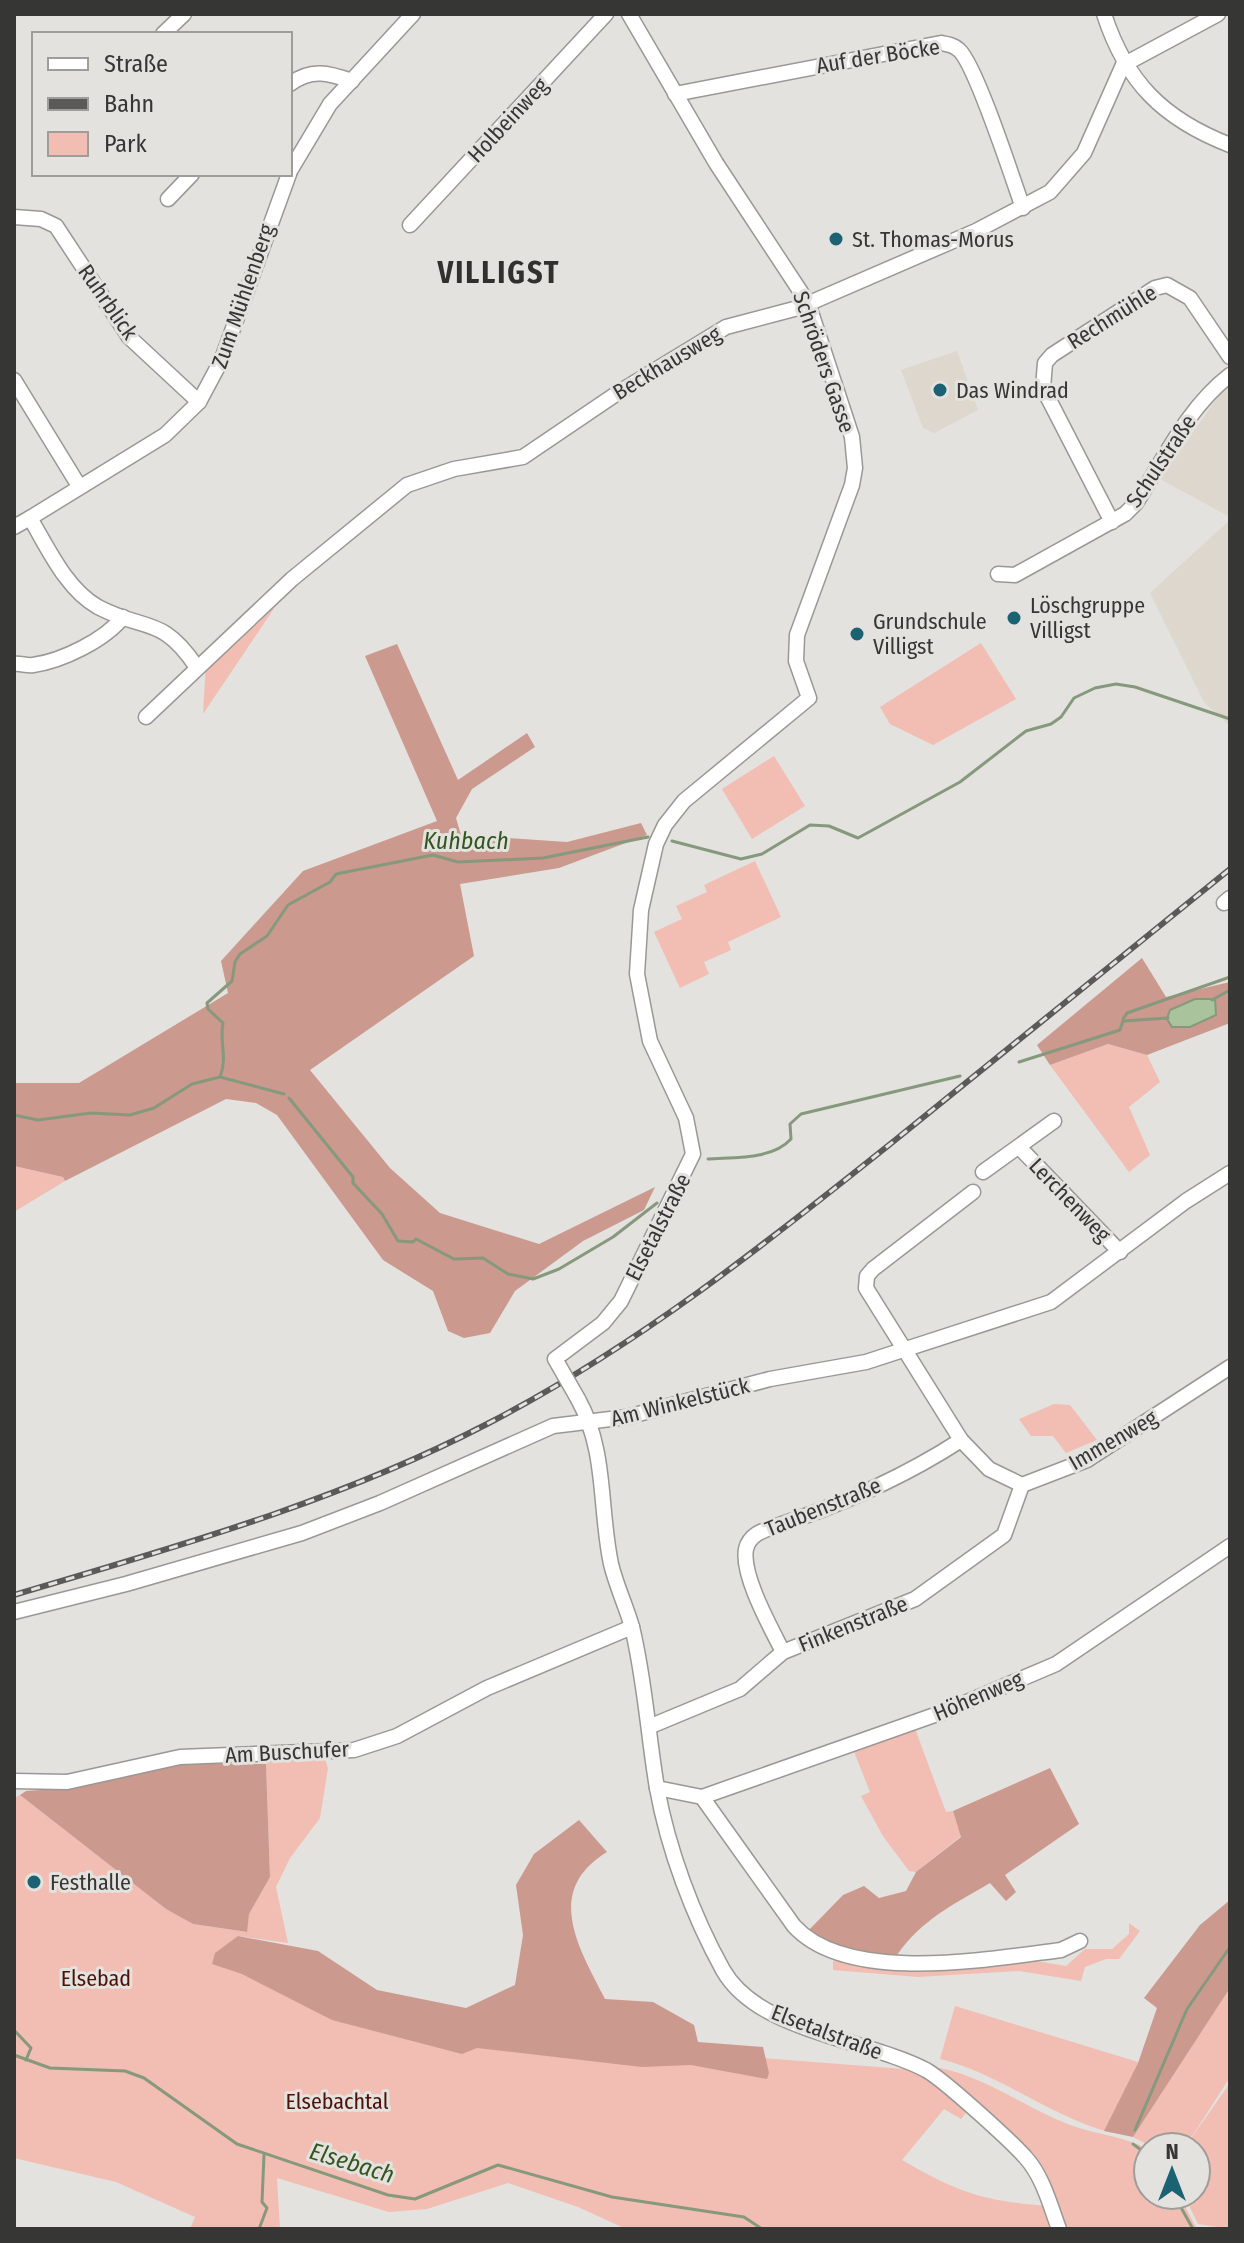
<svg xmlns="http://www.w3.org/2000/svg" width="1244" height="2243" font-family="'Fira Sans Condensed',sans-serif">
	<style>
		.built { fill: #ddd7cd }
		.green { fill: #f2bdb2 }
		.forest { fill: #cb998e }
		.water { fill: #a9c49c; stroke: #86997d; stroke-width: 2 }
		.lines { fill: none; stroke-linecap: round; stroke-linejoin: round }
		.stream { stroke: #86997d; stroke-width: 3 }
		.street-casing { stroke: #9a9895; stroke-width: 17 }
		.street { stroke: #fff; stroke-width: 14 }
		.rail-casing { stroke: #5b5a58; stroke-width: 6 }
		.rail { stroke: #e3e2de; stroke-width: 3; stroke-dasharray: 9; stroke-linecap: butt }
		.street-bridge-casing { stroke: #9a9895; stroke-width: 17; stroke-linecap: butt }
		.street-bridge { stroke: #fff; stroke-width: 14 }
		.poi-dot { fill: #1b6372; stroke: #e3e2de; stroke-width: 3 }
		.labels { text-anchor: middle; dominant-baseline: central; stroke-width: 6; stroke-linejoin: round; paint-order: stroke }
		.street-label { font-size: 22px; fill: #363634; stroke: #e3e2de }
		.poi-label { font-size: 22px; fill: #363634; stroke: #e3e2de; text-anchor: start }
		.park-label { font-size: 22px; fill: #4e1107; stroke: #e3e2de }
		.water-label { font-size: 24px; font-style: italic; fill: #32561f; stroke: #e3e2de }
		.district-label { font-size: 30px; font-weight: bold; letter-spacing: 2px; fill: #32302e; stroke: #e3e2de }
	</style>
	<rect width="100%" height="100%" fill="#e3e2de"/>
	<!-- built -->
	<g class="built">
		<polygon points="957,351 978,410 934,433 923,428 901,370"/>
		<polygon points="1230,380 1230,517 1160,479"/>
		<polygon points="1230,520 1230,726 1204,702 1150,593"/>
	</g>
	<!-- green -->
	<g class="green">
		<polygon points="282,593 273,610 203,714 206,663"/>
		<polygon points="981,643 1016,699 933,745 890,724 880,707"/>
		<polygon points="774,756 805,806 752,839 722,789"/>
		<polygon points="755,861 781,917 728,942 731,950 704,962 709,974 680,988 654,932 682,919 676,906 707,892 704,885"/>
		<polygon points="1108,1044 1147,1055 1160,1082 1129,1107 1150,1155 1129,1172 1050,1065"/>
		<polygon points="14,1166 63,1177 65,1181 14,1212"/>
		<polygon points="1054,1404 1070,1405 1097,1440 1066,1453 1053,1436 1031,1436 1019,1419"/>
		<polygon points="914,1726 946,1812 953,1811 961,1836 916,1872 909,1871 883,1836 861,1796 870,1792 853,1749"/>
		<path d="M324,1757L328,1768L320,1818L290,1858L276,1887L288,1943L238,1936L402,2030L917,2070L969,2109L961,2119L944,2109L902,2160C959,2193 983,2201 1048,2206L1057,2229H626L578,2207L508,2183L427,2209L389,2212L277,2178L280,2229H190L195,2217L116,2182L14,2158V1798L20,1795L166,1909L193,1924L246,1932L249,1914L270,1877L266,1764L269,1759Z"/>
		<polygon points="1129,1923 1140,1931 1119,1959 1106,1959 1085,1967 1081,1981 1019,1971 918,1977 833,1970 833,1961 920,1969 1030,1960 1066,1966 1085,1949 1112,1949 1129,1934"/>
		<polygon points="1230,1988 1230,2077 1225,2085 1193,2135 1178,2147 1152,2147 1133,2137"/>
		<path d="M955,2006L1138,2062L1113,2133C1052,2118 1001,2074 940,2059Z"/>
		<path d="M927,2066C982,2072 1024,2109 1076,2127C1101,2135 1125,2137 1148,2149V2195H1179L1197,2229H1061L1043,2182Z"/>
		<polygon points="1230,2083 1230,2229 1198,2224 1184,2195 1196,2195 1196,2147 1185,2147"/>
	</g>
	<!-- forest -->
	<g class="forest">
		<polygon points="397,644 458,780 527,733 535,747 472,789 456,818 461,835 567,842 641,823 647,835 559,868 460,884 474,956 310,1070 390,1168 440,1213 539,1244 655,1187 644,1210 583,1241 515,1291 490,1333 464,1338 448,1331 433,1291 383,1260 277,1115 256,1103 226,1099 65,1181 63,1177 14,1166 14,1083 79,1083 228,993 221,961 303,871 437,821 365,656"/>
		<polygon points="1142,958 1166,997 1230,982 1230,1023 1147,1055 1108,1044 1050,1065 1037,1045"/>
		<polygon points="179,1764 266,1764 270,1877 249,1914 247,1932 193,1924 166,1909 20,1795 26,1791 80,1787"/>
		<path d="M1050,1768L1079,1824L1005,1875L1016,1892L1006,1901L990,1883C954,1904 921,1920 897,1955C864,1954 835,1949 807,1932L843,1895L864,1886L879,1898L906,1891L916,1872L961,1837L953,1811Z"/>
		<path d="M579,1820L607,1852C543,1891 579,1948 605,1999L653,2002L694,2025L698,2042L763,2047L769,2073L767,2079L691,2065L642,2067L477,2048L462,2054L332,2020L242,1974L212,1964L215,1953L238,1936L318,1951L377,1990L466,2008L515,1985L523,1935L516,1885L534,1854Z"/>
		<polygon points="1230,1900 1230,1988 1133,2137 1104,2131 1138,2063 1157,2008 1144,1998 1200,1925"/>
	</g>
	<!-- water -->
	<polygon class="water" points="1195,999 1215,999 1216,1015 1190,1027 1172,1027 1167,1019 1170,1010"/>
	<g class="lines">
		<!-- stream -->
		<g class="stream">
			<polyline points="672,841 741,859 762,854 810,825 829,826 858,838 960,782 1026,731 1051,724 1061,717 1074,698 1095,688 1116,684 1135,687 1230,719"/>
			<polyline points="1212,1000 1230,990"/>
			<polyline points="1123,1019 1127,1013 1230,977"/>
			<polyline points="1019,1062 1120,1030 1123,1021 1168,1018"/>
			<polyline points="220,1077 284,1094"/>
			<polyline points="289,1098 353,1177 353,1183 382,1214 398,1241 413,1242 416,1239 454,1259 483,1258 508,1274 533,1279 559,1269 613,1237 657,1203"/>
			<path d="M14,1115L38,1120L91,1113L130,1115L154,1108L192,1084L220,1077C228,1057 219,1042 223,1023L208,1009L207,1003L232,981L235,962L240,954L267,936L288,905L330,882L336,874L433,855L458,862L543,858L648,837"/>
			<path d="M708,1159C734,1157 772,1160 791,1139L790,1124L801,1114L960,1076"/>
			<polyline points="14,2030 31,2048 26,2060"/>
			<polyline points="14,2055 50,2068 125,2071 144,2078 237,2144 388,2195 415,2199 498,2165 612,2197 744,2217 762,2229"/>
			<polyline points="1135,2130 1187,2009 1230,1947"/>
			<polyline points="1133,2144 1148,2155"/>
			<polyline points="1174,2195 1193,2229"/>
			<polyline points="259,2229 267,2208 262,2202 264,2155"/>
		</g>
		<defs>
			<g id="street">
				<path d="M1104,14C1126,82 1163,119 1230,145"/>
				<polyline points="163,34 184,14"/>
				<polyline points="1123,65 1218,14"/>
				<path d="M290,84C311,68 329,73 352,81"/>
				<path d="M675,94L941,43C947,44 954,45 959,50C976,65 1013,180 1023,208"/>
				<polyline points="290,171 330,104 413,14"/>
				<polyline points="168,199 192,174"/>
				<polyline points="14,217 41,219 56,226 129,337 199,402"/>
				<polyline points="410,225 606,14"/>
				<polyline points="14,380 79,486"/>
				<polyline points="1112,522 1043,388 1045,363 1052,355 1155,288 1167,285 1190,298 1230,357"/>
				<polyline points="14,527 30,518"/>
				<path d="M998,574L1015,575L1125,514L1136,503C1164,459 1188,407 1230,375"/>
				<path d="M14,664C20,663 27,666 33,665C62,661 105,640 123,617"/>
				<path d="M196,666C161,615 146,632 98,607C66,589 48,548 30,518L165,435L199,402L222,359L289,174"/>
				<polyline points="146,717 292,579 407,485 454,469 523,457 616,394 726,327 798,308 976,231 1050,192 1084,153 1123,65"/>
				<polyline points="1224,903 1230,898"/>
				<polyline points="1020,1148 1120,1252"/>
				<polyline points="983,1172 1054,1121"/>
				<polyline points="973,1192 873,1269 867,1276 866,1288 961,1440 989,1469 1022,1485 1087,1460 1230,1367"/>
				<polyline points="558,1364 555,1359 603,1323 621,1301 693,1154 686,1118 650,1041 637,974 641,910 656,844 665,825 684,801 809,698 796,661 797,635 852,485 855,468 852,437 808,303 716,163 629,14"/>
				<path d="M578,1399C607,1451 599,1507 611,1564C616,1585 626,1606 632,1627C645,1680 648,1735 657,1788C668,1849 693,1916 723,1970C758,2032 867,2039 926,2070C944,2080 1011,2141 1026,2158C1043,2177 1050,2205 1059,2229"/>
				<polyline points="14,1612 126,1584 302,1533 380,1503 553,1426 627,1417 770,1379 866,1362 1051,1302 1186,1201 1230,1173"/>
				<path d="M783,1652C771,1628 741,1575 746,1549C750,1533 765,1530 779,1525C843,1504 904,1477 961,1440"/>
				<polyline points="651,1726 740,1689 783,1652 915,1599 1004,1535 1022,1485"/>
				<polyline points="14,1781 67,1782 180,1757 354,1750 397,1736 487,1688 632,1627"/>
				<polyline points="657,1788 702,1797 946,1711 1056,1664 1230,1546"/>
				<path d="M702,1797L794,1926C848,1985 989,1959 1061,1950L1080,1941"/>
			</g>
		</defs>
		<!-- street casing -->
		<use href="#street" class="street-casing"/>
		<!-- street -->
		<use href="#street" class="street"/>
		<defs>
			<path id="rail" d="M14,1595C175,1547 337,1502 487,1424C636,1347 764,1245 894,1141C1006,1050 1118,960 1230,869"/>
		</defs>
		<!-- rail casing -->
		<use href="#rail" class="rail-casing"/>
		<!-- rail -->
		<use href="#rail" class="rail"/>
		<defs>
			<polyline id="street-bridge" points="558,1364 578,1399"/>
		</defs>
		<!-- street-bridge casing -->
		<use href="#street-bridge" class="street-bridge-casing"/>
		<!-- street-bridge -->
		<use href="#street-bridge" class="street-bridge"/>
	</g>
	<!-- markers -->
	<g class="poi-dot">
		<circle cx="836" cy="239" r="8"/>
		<circle cx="940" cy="390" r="8"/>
		<circle cx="1014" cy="618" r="8"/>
		<circle cx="857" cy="634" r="8"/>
		<circle cx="34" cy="1882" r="8"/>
	</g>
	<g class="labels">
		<!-- street labels -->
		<g class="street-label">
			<text transform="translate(878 56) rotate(-9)">Auf der Böcke</text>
			<text transform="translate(508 120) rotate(-47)">Holbeinweg</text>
			<text transform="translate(243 296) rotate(-71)">Zum Mühlenberg</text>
			<text transform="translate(108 302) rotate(55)">Ruhrblick</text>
			<text transform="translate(1112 317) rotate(-32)">Rechmühle</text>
			<text transform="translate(824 362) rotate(71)">Schröders Gasse</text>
			<text transform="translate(667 363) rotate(-31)">Beckhausweg</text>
			<text transform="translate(1161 461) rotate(-56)">Schulstraße</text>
			<text transform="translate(1070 1200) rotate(46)">Lerchenweg</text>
			<text transform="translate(658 1227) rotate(-63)">Elsetalstraße</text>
			<text transform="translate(680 1402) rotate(-14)">Am Winkelstück</text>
			<text transform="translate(1113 1440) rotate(-30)">Immenweg</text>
			<text transform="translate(823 1507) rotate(-22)">Taubenstraße</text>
			<text transform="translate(853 1624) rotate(-22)">Finkenstraße</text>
			<text transform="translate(978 1696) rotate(-23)">Höhenweg</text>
			<text transform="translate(287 1752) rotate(-3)">Am Buschufer</text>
			<text transform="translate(827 2032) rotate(21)">Elsetalstraße</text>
		</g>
		<!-- poi labels -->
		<g class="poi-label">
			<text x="852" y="239">St. Thomas-Morus</text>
			<text x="956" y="390">Das Windrad</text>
			<text x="1030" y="605">Löschgruppe<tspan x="1030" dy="25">Villigst</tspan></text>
			<text x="873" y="621">Grundschule<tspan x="873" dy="25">Villigst</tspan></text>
			<text x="50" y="1882">Festhalle</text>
		</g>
		<!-- park labels -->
		<g class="park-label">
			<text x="96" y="1978">Elsebad</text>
			<text x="337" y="2101">Elsebachtal</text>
		</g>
		<!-- water labels -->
		<g class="water-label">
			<text x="466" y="841">Kuhbach</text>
			<text transform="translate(352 2163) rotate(17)">Elsebach</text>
		</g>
		<!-- district labels -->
		<g class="district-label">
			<text x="499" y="273">VILLIGST</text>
		</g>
	</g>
	<!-- border -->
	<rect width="1244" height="2243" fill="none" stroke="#363634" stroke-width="32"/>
	<!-- legend -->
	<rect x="32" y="32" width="260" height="144" fill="#e3e2de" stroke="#9e9d9a" stroke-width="2"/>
	<rect x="48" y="58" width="40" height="12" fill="#ffffff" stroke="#9e9d9a" stroke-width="2"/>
	<text x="104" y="72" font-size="24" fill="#363634">Straße</text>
	<rect x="48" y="98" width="40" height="12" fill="#5b5a58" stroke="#9e9d9a" stroke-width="2"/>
	<text x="104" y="112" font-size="24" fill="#363634">Bahn</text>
	<rect x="48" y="132" width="40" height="24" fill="#f2bdb2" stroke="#9e9d9a" stroke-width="2"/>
	<text x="104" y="152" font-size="24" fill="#363634">Park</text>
	<!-- north arrow -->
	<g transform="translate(1172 2171)"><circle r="38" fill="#e3e2de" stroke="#9e9d9a" stroke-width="2"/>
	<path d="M0-6L14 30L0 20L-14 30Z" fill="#1b6372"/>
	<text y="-12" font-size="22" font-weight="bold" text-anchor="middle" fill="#363634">N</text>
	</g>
</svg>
